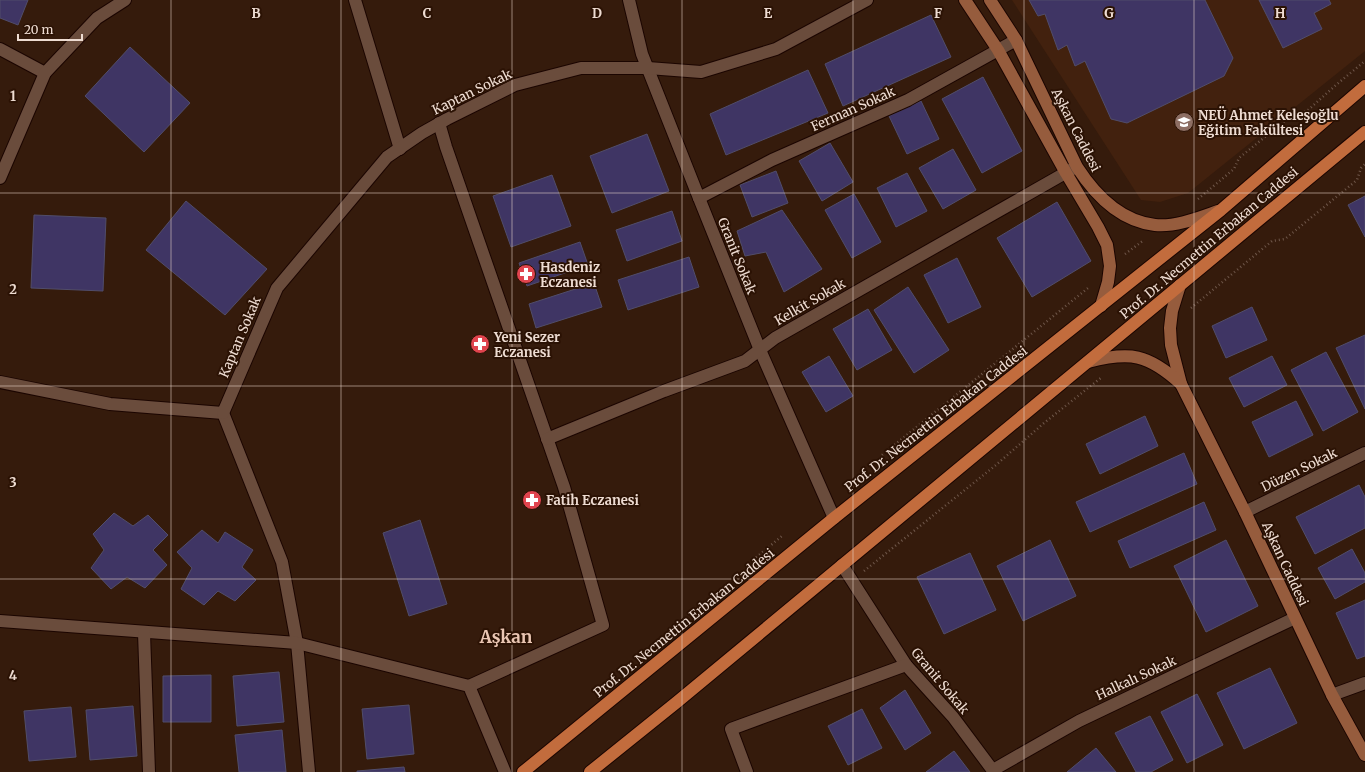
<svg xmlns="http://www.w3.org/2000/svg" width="1365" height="772" font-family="Merriweather,serif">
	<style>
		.built { fill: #42210e }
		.building { fill: #3f3564; stroke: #514d6a }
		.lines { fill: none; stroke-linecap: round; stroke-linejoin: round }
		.street-casing { stroke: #1b0500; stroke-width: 14 }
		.secondary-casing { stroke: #1b0500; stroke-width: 14 }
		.primary-casing { stroke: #1b0500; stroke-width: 14 }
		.path { stroke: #6f574a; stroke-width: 2.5; stroke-dasharray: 1 3; stroke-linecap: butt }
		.street { stroke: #6a4c3c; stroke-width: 12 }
		.secondary { stroke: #965c3d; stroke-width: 12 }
		.primary { stroke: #c26c3d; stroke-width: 12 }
		.grid { fill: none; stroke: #eedcd2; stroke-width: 1; stroke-opacity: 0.55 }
		.labels { text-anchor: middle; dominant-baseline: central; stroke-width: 4; stroke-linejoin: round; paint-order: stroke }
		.street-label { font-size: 13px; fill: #eedcd2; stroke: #2b1204 }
		.poi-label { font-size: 13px; font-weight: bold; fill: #eedcd2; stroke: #2b1204; text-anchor: start }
		.district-label { font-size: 17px; font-weight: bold; fill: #eac6b3; stroke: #2b1204 }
		.grid-label { font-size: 13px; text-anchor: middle; font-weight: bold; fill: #eedcd2; stroke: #2b1204; stroke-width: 4; stroke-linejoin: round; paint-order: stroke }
	</style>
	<rect width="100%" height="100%" fill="#351b0c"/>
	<!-- built -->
	<polygon class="built" points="1012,0 1365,0 1365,51 1188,193 1160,202 1141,200"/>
	<!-- building -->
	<g class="building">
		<polygon points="0,0 28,0 18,25 0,18"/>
		<polygon points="1029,0 1205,0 1233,58 1224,76 1127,123 1111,119 1085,61 1075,66 1067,45 1058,50 1045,14 1038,16"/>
		<polygon points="1259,0 1329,0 1331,4 1314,13 1322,29 1283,48"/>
		<polygon points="931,15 951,57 843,106 825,64"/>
		<polygon points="130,47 190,103 144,152 85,96"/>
		<polygon points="808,70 828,113 726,155 710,114"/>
		<polygon points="983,77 1022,151 982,173 942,99"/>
		<polygon points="921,101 939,139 907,154 889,116"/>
		<polygon points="647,134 669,191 612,213 590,156"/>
		<polygon points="830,143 853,182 822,201 799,161"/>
		<polygon points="953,149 976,190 943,209 919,168"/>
		<polygon points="776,171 788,203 752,217 740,185"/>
		<polygon points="907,173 927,211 896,227 877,188"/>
		<polygon points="552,175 571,226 511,247 493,196"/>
		<polygon points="854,194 881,242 852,258 825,210"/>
		<polygon points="1365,196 1365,237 1348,205"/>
		<polygon points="186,201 267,269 225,315 146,250"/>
		<polygon points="1057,202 1091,261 1032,297 997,238"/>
		<polygon points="782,210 822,269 784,292 766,252 745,256 737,231"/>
		<polygon points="672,211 682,241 627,261 616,230"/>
		<polygon points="34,215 106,218 103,291 31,288"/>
		<polygon points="580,242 588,265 527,286 519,263"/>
		<polygon points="689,257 699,287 628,310 618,280"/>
		<polygon points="957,258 981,307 948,323 924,275"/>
		<polygon points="594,283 602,307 536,328 529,304"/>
		<polygon points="908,287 949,350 914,373 874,310"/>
		<polygon points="1252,307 1267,340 1226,358 1212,326"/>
		<polygon points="868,309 892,350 857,370 833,329"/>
		<polygon points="1365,335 1365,409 1336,348"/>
		<polygon points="1326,352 1358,412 1323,431 1291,370"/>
		<polygon points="829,356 853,396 826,412 802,372"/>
		<polygon points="1272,356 1287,385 1244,407 1229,378"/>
		<polygon points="1296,401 1313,435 1269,457 1252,422"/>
		<polygon points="1145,416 1158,446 1100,474 1086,444"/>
		<polygon points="1184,453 1197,484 1090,532 1076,502"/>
		<polygon points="1359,485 1365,497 1365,528 1315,554 1296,517"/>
		<polygon points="1204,502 1216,530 1130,568 1118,541"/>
		<polygon points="114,513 133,526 148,515 168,535 153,550 167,565 145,588 127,577 111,589 91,568 104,550 93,534"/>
		<polygon points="420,520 447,604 409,616 383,533"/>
		<polygon points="202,530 218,543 225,532 253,550 242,567 256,580 235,601 218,591 204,605 181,589 192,568 177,552"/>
		<polygon points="1050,540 1076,596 1023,621 997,566"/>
		<polygon points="1226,540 1258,606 1206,632 1174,566"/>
		<polygon points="1352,549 1365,573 1365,582 1335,599 1318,568"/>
		<polygon points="970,553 996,610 944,634 917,577"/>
		<polygon points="1365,600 1365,656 1357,659 1336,613"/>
		<polygon points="1270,668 1297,723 1244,749 1217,693"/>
		<polygon points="279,672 284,722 237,726 233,676"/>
		<polygon points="211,675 211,722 163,722 163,676"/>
		<polygon points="905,690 931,733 905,750 880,708"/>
		<polygon points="1197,694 1223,745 1187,763 1161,712"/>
		<polygon points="409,705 414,754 367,759 362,709"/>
		<polygon points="133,706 137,756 90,760 86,710"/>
		<polygon points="71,707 76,757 29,761 24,711"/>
		<polygon points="862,709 882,748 848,765 828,726"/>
		<polygon points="1150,716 1173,760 1151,772 1136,772 1115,733"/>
		<polygon points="282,730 286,772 239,772 235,735"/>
		<polygon points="1096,748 1116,772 1067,772"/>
		<polygon points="954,751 970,772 926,772"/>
		<polygon points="404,767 405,772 357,772 357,771"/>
	</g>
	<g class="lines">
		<defs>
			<g id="street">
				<polyline points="355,0 400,149"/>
				<polyline points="629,0 642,54 699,198 760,350 834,518"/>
				<polyline points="0,49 45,73"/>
				<polyline points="439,123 446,147 564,487 603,625 469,686"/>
				<polyline points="0,178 45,73 97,18 125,0"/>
				<polyline points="699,198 772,160 908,100 1016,40"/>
				<polyline points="0,382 110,404 223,413 282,562 297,643 309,772"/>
				<polyline points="223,413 277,288 387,157 422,133 447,119 515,85 581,68 648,68 701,72 776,49 867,0"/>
				<polyline points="547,439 664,391 745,361 775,338 1074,168"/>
				<polyline points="1245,512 1365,453"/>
				<polyline points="842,565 906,665 953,717 994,772"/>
				<polyline points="0,621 297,643 469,686 505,772"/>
				<polyline points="144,633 149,772"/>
				<polyline points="1332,695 1365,683"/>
				<polyline points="993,770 1079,721 1295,618"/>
				<polyline points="747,772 731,729 906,665"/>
			</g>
			<g id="secondary">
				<polyline points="965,0 998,50 1066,173 1098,227 1107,245 1110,266 1108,282 1101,306"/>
				<path d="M990,0L1016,40L1077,167C1095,195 1120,221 1155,225C1176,227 1198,218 1218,211"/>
				<polyline points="1180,285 1172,311 1170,328 1171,345 1181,384 1245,512 1332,695 1365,755"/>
				<path d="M1088,362C1130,351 1148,354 1181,384"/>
			</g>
			<g id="primary">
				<polyline points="523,772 834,518 1221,210 1365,86"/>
				<polyline points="590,772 677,702 1365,132"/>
			</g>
		</defs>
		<!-- street casing -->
		<use href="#street" class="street-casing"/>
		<!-- secondary casing -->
		<use href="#secondary" class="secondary-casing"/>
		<!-- primary casing -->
		<use href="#primary" class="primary-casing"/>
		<!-- path -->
		<g class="path">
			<polyline points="1198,199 1234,169 1239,158 1292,115 1307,111 1336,85 1365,61"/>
			<polyline points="1125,254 1144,240"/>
			<polyline points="1191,308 1272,241 1285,239 1357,180 1361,168 1365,164"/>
			<polyline points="882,455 1088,288"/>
			<polyline points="753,560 782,536"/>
			<polyline points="864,571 996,465 1044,423 1102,377"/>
		</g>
		<!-- street -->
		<use href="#street" class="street"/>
		<!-- secondary -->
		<use href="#secondary" class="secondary"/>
		<!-- primary -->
		<use href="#primary" class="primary"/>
	</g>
	<!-- grid -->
	<path class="grid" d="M171,0V772M341,0V772M512,0V772M682,0V772M853,0V772M1024,0V772M1194,0V772M0,193H1365M0,386H1365M0,579H1365"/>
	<!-- icons -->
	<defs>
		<symbol id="university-disc" viewBox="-11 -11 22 22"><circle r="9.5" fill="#8d6e63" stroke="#2b1204"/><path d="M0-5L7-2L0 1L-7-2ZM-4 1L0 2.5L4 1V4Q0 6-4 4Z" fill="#fff"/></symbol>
		<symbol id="pharmacy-disc" viewBox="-11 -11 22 22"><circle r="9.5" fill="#e0444e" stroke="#2b1204"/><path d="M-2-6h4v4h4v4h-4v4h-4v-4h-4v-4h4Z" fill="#fff"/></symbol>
	</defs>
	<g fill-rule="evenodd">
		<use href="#university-disc" x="1173" y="111" width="22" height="22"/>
		<use href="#pharmacy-disc" x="515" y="263" width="22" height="22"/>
		<use href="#pharmacy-disc" x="469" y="333" width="22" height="22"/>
		<use href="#pharmacy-disc" x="521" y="489" width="22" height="22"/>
	</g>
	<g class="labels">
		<!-- street labels -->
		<g class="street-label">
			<text transform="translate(472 92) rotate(-26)">Kaptan Sokak</text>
			<text transform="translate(853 109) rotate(-24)">Ferman Sokak</text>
			<text transform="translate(1076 130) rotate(63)">Aşkan Caddesi</text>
			<text transform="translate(1209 243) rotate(-40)">Prof. Dr. Necmettin Erbakan Caddesi</text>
			<text transform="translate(737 256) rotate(68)">Granit Sokak</text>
			<text transform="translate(810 302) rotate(-30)">Kelkit Sokak</text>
			<text transform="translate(240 337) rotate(-67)">Kaptan Sokak</text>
			<text transform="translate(936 419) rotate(-38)">Prof. Dr. Necmettin Erbakan Caddesi</text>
			<text transform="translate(1299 470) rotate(-26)">Düzen Sokak</text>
			<text transform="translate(1285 564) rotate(65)">Aşkan Caddesi</text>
			<text transform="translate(684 623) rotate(-39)">Prof. Dr. Necmettin Erbakan Caddesi</text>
			<text transform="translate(1136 678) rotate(-25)">Halkalı Sokak</text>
			<text transform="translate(940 681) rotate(50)">Granit Sokak</text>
		</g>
		<!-- poi labels -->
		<g class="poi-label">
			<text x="1198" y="115">NEÜ Ahmet Keleşoğlu<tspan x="1198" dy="15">Eğitim Fakültesi</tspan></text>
			<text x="540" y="267">Hasdeniz<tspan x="540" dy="15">Eczanesi</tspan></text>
			<text x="494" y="337">Yeni Sezer<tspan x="494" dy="15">Eczanesi</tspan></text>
			<text x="546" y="500">Fatih Eczanesi</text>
		</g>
		<!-- district labels -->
		<g class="district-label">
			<text x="506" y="637">Aşkan</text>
		</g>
	</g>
	<g class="grid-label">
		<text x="256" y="18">B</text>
		<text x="427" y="18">C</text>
		<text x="597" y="18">D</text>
		<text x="768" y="18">E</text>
		<text x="938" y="18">F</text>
		<text x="1109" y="18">G</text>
		<text x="1280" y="18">H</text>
		<text x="13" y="101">1</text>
		<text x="13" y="294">2</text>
		<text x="13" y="487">3</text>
		<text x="13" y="680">4</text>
	</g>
	<!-- scale -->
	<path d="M18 34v6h64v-6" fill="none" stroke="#eedcd2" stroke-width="2"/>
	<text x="24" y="34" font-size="12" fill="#eedcd2" stroke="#2b1204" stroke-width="3" paint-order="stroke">20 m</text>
</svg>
